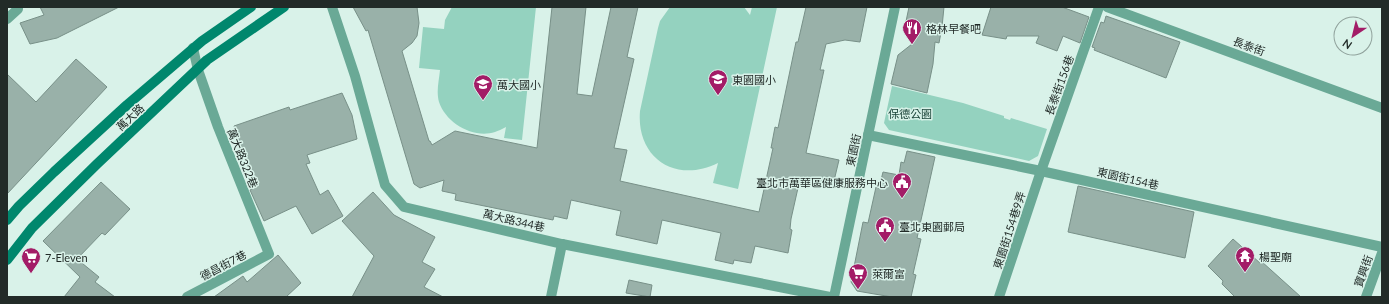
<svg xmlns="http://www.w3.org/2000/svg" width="1389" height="304" font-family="Lato,'Noto Sans TC',sans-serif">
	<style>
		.green { fill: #94d2bf }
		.building { fill: #99b1a9; stroke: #789088 }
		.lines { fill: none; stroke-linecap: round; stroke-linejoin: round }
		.minor { stroke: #6aa996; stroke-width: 10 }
		.tertiary { stroke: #6aa996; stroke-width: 10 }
		.secondary { stroke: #00876d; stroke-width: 10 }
		.labels { text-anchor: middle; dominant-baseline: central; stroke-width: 3; stroke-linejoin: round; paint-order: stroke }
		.poi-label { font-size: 11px; fill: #222b28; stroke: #d9f2e9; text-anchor: start }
		.street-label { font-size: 11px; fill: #222b28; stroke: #d9f2e9 }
		.park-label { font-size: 11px; fill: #184237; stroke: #d9f2e9 }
	</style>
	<rect width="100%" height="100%" fill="#d9f2e9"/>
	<!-- green -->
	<g class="green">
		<path d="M452,7H536L522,140L504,138L506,127C502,129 498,131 495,132C473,139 446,123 439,102C436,91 439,81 440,70L419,68L423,27L444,29L445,20Z"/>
		<path d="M670,7H744L750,15L752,7H777L738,189L713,183L718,163C676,184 636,158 640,111L658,28L660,21Z"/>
		<polygon points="892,86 963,103 1004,116 1004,118 1010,120 1011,118 1047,129 1038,156 1029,161 889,130 884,123"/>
	</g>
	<!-- building -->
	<g class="building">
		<polygon points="40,7 119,7 57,38 30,44 20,23 44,15"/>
		<polygon points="353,7 417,7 419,23 417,36 412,43 402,51 429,141 430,141 432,145 455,131 537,148 552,7 586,7 577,94 592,96 611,7 638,7 627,57 634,59 614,148 627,150 620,181 759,212 773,148 771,148 775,127 778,128 796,42 798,42 806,7 867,7 860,42 845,40 826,44 820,70 824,70 806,153 839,160 833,185 800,179 791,219 790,229 792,230 788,253 755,246 751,263 734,260 733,264 715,260 721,233 662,220 657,244 616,235 621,211 571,200 567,219 554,216 553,220 455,200 456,194 442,191 444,180 420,188 414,184 368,30 366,31"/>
		<polygon points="909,7 944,7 942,27 939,43 935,42 933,64 927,93 891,84 898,55 912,44 904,31"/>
		<polygon points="991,7 1062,7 1089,17 1080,43 1063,36 1057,51 1036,43 1039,36 1007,36 1006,39 982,35"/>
		<polygon points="1106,16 1180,42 1166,78 1094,50 1095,48 1092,47 1101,22 1104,23"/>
		<polygon points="76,59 107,87 7,194 7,74 36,102"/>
		<polygon points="342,93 352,115 357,139 307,155 310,163 306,164 320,195 328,190 343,216 312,234 296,206 264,221 250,190 256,187 234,126 289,107 290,110"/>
		<polygon points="907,151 935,157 917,238 921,239 913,274 916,275 911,297 892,297 857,291 851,282 863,222 868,223 876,187 879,188 883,172 899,175 901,162 904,163"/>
		<polygon points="101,182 130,209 105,235 102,233 77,259 99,277 95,282 115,297 64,297 80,277 43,241"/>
		<polygon points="1078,186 1194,212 1185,258 1068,232"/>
		<polygon points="373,192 394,215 435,237 422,262 435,269 424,287 443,297 352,297 374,256 342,221"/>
		<polygon points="1233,239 1260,263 1261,261 1301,297 1235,297 1222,284 1223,281 1208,266"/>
		<polygon points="278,255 301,283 286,297 214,297 243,276 247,282"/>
		<polygon points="629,280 652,285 650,297 626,293"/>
	</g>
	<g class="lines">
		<!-- minor -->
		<g class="minor">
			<polyline points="332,7 355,76 385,185 404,207 562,244 830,297"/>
			<polyline points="1107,7 1382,108"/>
			<polyline points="7,19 18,9 18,7"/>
			<polyline points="868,135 1041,171 1382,247"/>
			<polyline points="187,297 269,254 218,127 198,70 193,48"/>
			<polyline points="551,297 562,244"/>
			<polyline points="999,297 1041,171 1099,7"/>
		</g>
		<!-- tertiary -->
		<g class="tertiary">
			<polyline points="834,297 895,7"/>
			<polyline points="1366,297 1382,253"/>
		</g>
		<!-- secondary -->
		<g class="secondary">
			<polyline points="7,220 19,206 54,172 127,105 202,41 251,7"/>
			<polyline points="7,260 32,228 97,164 207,60 284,7"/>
		</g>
	</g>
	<!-- icons -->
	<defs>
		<symbol id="restaurant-pin" viewBox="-11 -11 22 30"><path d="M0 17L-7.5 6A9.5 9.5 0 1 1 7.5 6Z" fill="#a31c67" stroke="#d9f2e9"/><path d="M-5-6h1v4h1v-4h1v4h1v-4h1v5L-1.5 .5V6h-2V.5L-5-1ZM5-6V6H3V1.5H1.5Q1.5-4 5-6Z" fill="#fff"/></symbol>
		<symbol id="school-pin" viewBox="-11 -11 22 30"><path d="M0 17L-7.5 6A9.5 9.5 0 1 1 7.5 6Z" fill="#a31c67" stroke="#d9f2e9"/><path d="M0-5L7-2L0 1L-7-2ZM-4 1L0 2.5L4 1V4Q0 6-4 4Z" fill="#fff"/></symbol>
		<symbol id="civic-pin" viewBox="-11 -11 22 30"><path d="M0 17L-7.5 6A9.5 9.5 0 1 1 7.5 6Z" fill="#a31c67" stroke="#d9f2e9"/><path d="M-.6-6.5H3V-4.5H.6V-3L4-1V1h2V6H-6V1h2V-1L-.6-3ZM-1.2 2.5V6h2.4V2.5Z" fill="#fff"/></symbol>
		<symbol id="temple-pin" viewBox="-11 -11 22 30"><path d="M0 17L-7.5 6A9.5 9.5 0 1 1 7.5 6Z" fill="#a31c67" stroke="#d9f2e9"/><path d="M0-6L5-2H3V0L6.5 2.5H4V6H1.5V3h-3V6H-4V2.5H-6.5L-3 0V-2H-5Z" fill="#fff"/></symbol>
		<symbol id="supermarket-pin" viewBox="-11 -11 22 30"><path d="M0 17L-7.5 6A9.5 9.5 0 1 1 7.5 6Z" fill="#a31c67" stroke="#d9f2e9"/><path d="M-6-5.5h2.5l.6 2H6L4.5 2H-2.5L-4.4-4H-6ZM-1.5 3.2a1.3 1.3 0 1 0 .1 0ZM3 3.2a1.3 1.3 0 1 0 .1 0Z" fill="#fff"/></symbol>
	</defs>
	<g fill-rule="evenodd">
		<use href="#restaurant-pin" x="901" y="17" width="22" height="30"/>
		<use href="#school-pin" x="707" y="68" width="22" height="30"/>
		<use href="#school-pin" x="472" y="73" width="22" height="30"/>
		<use href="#civic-pin" x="891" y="171" width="22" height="30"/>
		<use href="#civic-pin" x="874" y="215" width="22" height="30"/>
		<use href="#temple-pin" x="1234" y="245" width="22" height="30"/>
		<use href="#supermarket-pin" x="20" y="246" width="22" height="30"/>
		<use href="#supermarket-pin" x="847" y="262" width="22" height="30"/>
	</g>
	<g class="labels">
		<!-- poi labels -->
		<g class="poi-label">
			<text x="926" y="28">格林早餐吧</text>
			<text x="732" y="79">東園國小</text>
			<text x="497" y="84">萬大國小</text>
			<text x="888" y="182" text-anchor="end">臺北市萬華區健康服務中心</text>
			<text x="899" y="226">臺北東園郵局</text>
			<text x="1259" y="256">楊聖廟</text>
			<text x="45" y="257">7-Eleven</text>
			<text x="872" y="273">萊爾富</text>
		</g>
		<!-- street labels -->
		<g class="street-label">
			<text transform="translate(1249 46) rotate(20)">長泰街</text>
			<text transform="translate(1059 85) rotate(-70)">長泰街156巷</text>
			<text transform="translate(130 117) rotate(-43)">萬大路</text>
			<text transform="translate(853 150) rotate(-78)">東園街</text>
			<text transform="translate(243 158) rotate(68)">萬大路322巷</text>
			<text transform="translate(1128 178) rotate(13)">東園街154巷</text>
			<text transform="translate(514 220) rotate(13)">萬大路344巷</text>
			<text transform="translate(1009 230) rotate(-72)">東園街154巷9弄</text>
			<text transform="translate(223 265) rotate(-28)">德昌街7巷</text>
			<text transform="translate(1363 271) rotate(-70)">寶興街</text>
		</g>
		<!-- park labels -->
		<g class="park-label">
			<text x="910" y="113">保德公園</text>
		</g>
	</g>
	<!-- border -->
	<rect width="1389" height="304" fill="none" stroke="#222b28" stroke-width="16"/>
	<!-- north arrow -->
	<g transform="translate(1353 36) rotate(215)"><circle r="19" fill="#d9f2e9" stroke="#90a29c"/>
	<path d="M0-3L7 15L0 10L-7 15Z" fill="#a31c67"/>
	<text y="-6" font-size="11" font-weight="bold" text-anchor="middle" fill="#222b28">N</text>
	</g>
</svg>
